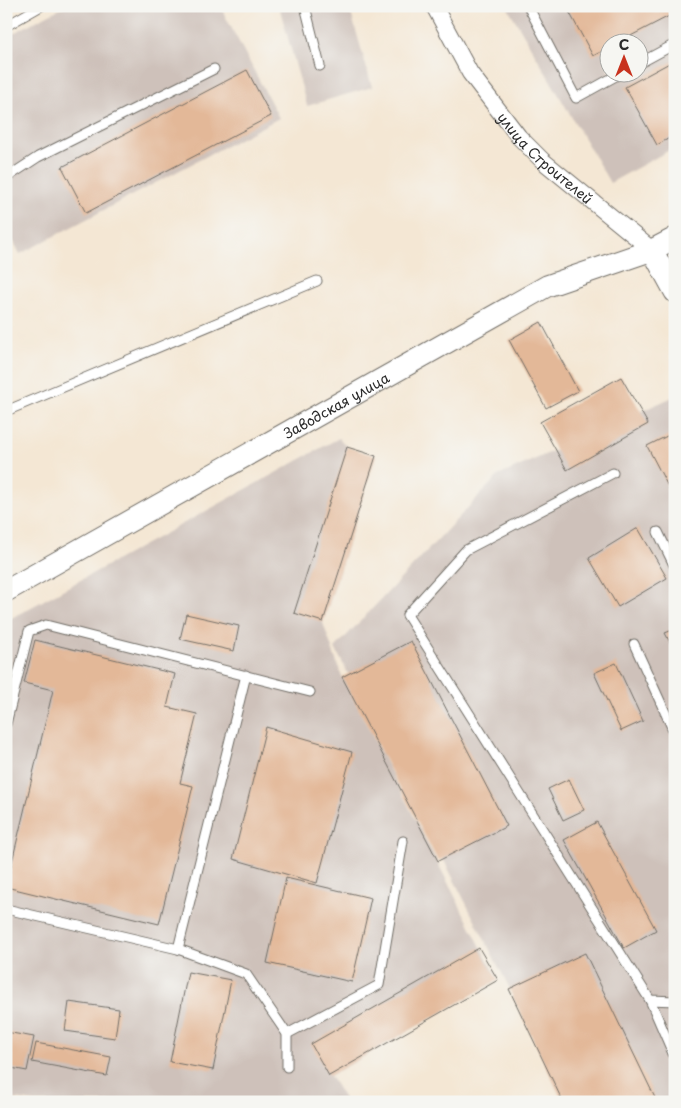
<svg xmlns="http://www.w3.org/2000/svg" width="681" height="1108" font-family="'Playpen Sans',sans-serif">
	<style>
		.industrial { fill: #cec1ba; fill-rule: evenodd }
		.building { fill: #e3b898 }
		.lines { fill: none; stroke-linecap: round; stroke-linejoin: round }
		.service-casing { stroke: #716d66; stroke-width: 11 }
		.minor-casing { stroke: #716d66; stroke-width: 18 }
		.tertiary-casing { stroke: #716d66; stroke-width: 23 }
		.service { stroke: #fff; stroke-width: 9 }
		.minor { stroke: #fff; stroke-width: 16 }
		.tertiary { stroke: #fff; stroke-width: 21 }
		.labels { text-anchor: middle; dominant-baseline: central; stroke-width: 4.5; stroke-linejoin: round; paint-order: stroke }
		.street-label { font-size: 14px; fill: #2b2b2b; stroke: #f6f6f2 }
	</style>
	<rect width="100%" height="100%" fill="#f6f6f2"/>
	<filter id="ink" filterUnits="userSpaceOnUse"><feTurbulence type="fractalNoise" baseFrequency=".02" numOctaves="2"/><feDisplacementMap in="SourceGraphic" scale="10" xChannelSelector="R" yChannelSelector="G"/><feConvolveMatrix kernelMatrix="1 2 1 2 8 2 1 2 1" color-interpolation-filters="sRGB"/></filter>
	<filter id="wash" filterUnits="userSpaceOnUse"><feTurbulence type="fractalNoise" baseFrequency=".0096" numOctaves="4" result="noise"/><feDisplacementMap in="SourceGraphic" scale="20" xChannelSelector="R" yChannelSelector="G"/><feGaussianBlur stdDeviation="1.12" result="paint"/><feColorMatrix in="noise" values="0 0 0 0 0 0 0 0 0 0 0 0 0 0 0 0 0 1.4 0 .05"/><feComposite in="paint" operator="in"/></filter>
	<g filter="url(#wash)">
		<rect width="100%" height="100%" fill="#f4e7d4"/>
		<!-- industrial -->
		<g class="industrial">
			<polygon points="65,6 220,6 279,118 20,254 6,227 6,37"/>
			<polygon points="279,6 349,6 372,87 307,106"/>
			<path d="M507,6H675V147L610,183ZM608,42H638V72H608Z"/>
			<polygon points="675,396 675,1102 568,1102 335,648 498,476"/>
			<polygon points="339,438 347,447 376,456 323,623 342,677 498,980 330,1076 346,1102 35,1102 6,1098 6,621"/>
		</g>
		<g id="blocks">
			<!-- building -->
			<g class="building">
				<polygon points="566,6 675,6 675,13 619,42 608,42 608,48 593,56"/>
				<polygon points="675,60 675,135 657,145 625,87"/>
				<polygon points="247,70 271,116 86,213 62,167"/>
				<polygon points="541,322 578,391 546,408 509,340"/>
				<polygon points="621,377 648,424 567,470 540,422"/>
				<polygon points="675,432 675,500 647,446"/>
				<polygon points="347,447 376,456 323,622 294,613"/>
				<polygon points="638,528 667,578 618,607 589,558"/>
				<polygon points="186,614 239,626 234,651 180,639"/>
				<polygon points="675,629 675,652 665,633"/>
				<polygon points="35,640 175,674 167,707 197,714 180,783 193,786 159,924 6,887 53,690 24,683"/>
				<polygon points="411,641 507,826 438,861 342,677"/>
				<polygon points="616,663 643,721 621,731 594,673"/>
				<polygon points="266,727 352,752 317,883 233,859"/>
				<polygon points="569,779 584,810 563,820 548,789"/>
				<polygon points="597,822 656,930 624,948 564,840"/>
				<polygon points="286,878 371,898 352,982 267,963"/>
				<polygon points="479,948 498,980 329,1076 311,1044"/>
				<polygon points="585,953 657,1102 563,1102 509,989"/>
				<polygon points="188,972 231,980 213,1070 170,1062"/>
				<polygon points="69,1002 119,1009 115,1038 65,1031"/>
				<polygon points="6,1032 34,1037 27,1071 6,1067"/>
				<polygon points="36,1043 111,1057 107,1076 32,1062"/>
			</g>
		</g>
	</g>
	<g filter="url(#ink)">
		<use href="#blocks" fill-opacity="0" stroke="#716d66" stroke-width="1"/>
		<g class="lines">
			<defs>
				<g id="service">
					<polyline points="305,6 320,66"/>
					<polyline points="528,6 576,98 623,72"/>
					<polyline points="6,26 41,6"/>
					<polyline points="638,64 675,44"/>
					<polyline points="6,178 38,157 214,69"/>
					<polyline points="6,411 317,281"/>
					<polyline points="613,473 466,550 407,615 650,1000 675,1001"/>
					<polyline points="658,532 675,567"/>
					<polyline points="634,644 675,734"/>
					<polyline points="6,724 29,631 46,625 310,692"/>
					<polyline points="6,909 178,949 246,974 287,1034 287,1067"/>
					<polyline points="178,949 246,675"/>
					<polyline points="650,1000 675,1058"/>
					<polyline points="287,1034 379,985 403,841"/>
				</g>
				<g id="minor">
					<path id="s1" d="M434,6L470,73L519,137L543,161L652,250"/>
				</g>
				<g id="tertiary">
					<polyline points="652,250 675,292"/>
					<path id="s2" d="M6,591L547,286L652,250L675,238"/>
				</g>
			</defs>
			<!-- service casing -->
			<use href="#service" class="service-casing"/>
			<!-- minor casing -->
			<use href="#minor" class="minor-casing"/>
			<!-- tertiary casing -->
			<use href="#tertiary" class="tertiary-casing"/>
			<!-- service -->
			<use href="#service" class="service"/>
			<!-- minor -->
			<use href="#minor" class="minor"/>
			<!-- tertiary -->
			<use href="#tertiary" class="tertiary"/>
		</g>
	</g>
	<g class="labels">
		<!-- street labels -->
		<g class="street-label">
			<text stroke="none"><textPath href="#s1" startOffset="190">улица Строителей</textPath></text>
			<text stroke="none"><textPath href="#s2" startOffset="379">Заводская улица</textPath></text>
		</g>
	</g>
	<!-- margin -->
	<rect width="681" height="1108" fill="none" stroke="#f6f6f2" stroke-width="25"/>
	<!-- north arrow -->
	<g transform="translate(624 58)"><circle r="24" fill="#f6f6f2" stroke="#a5a5a2"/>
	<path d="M0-4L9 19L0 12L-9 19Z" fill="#c8321e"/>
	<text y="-8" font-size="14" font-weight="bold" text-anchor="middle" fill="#2b2b2b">С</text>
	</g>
</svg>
